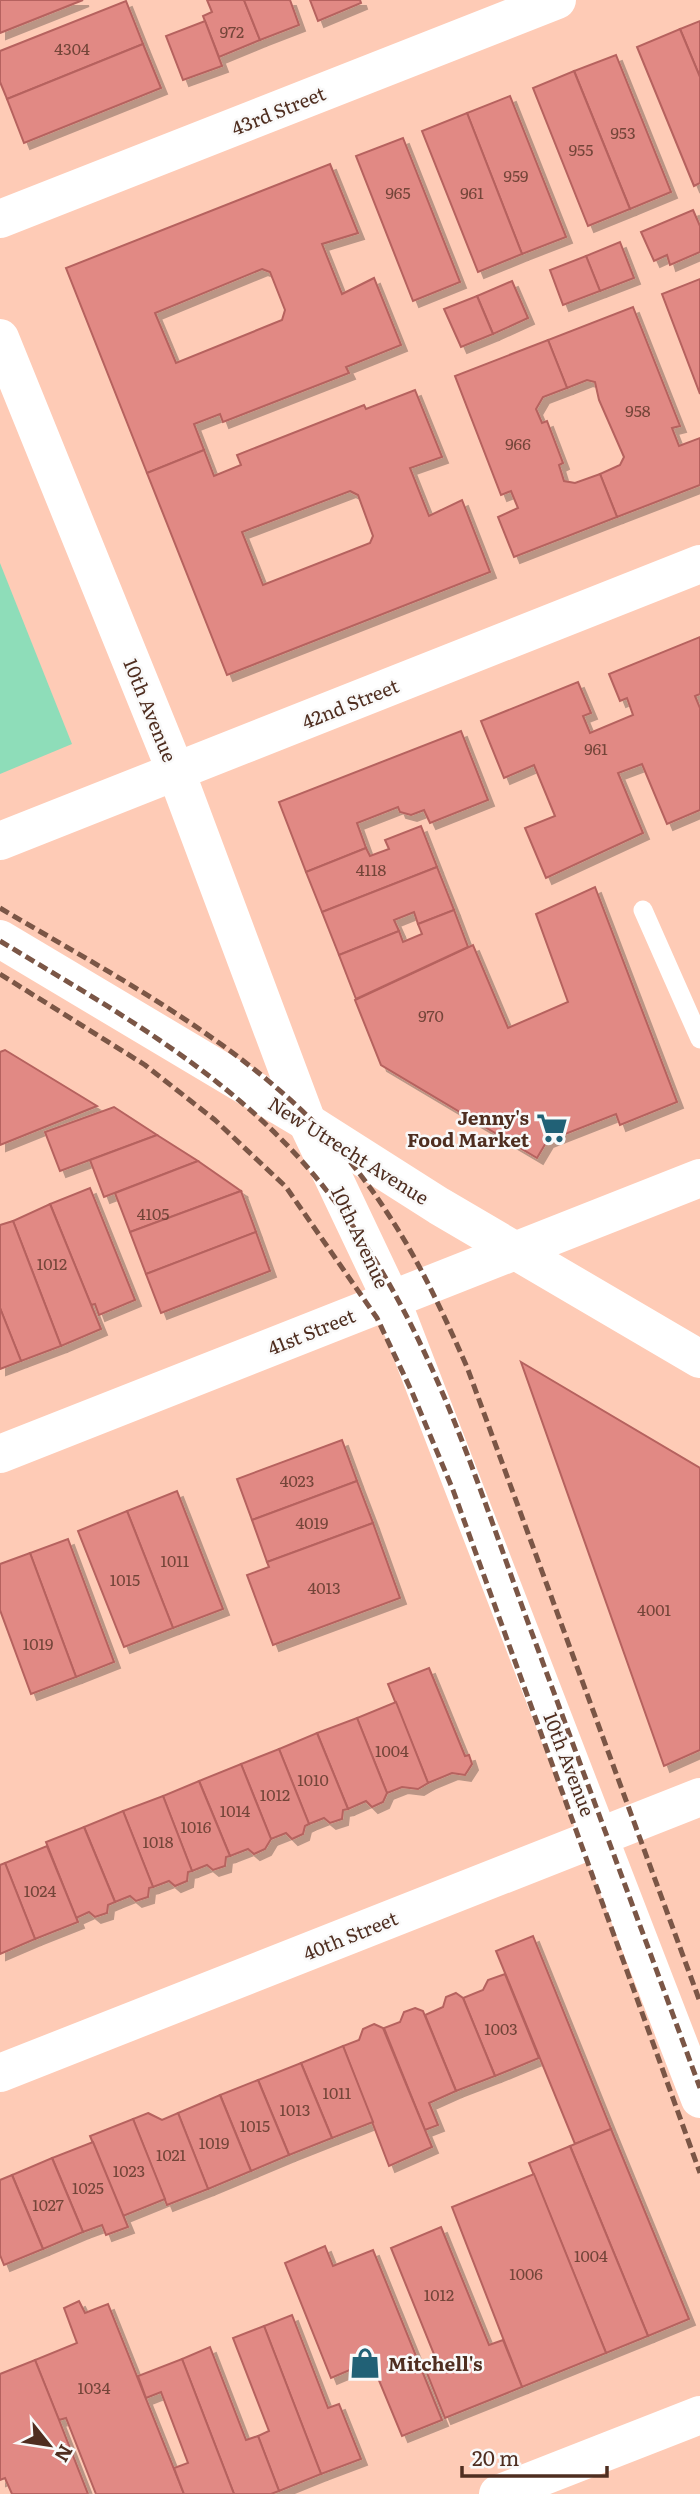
<svg xmlns="http://www.w3.org/2000/svg" width="700" height="2494" font-family="Literata,serif">
	<style>
		.green { fill: #8eddb9 }
		.building { fill: #e18984; stroke: #b6625e; stroke-width: 2; fill-rule: evenodd; filter: url(#shadow) }
		.lines { fill: none; stroke-linecap: round; stroke-linejoin: round }
		.lane { stroke: #fff; stroke-width: 19 }
		.street { stroke: #fff; stroke-width: 38 }
		.secondary { stroke: #fff; stroke-width: 38 }
		.rail { stroke: #7b5646; stroke-width: 5; stroke-dasharray: 10 5; stroke-linecap: butt }
		.labels { text-anchor: middle; dominant-baseline: central; stroke-width: 5; stroke-linejoin: round; paint-order: stroke }
		.number-label { font-size: 16px; fill: #744539 }
		.street-label { font-size: 19px; fill: #4f2e20; stroke: #f9f9f9 }
		.poi-label { font-size: 19px; font-weight: bold; fill: #4f2e20; stroke: #f9f9f9; text-anchor: end }
	</style>
	<defs>
		<filter id="shadow"><feDropShadow dx="6" dy="6" stdDeviation="0" flood-color="#0004"/></filter>
	</defs>
	<rect width="100%" height="100%" fill="#fecbb6"/>
	<!-- green -->
	<polygon class="green" points="0,563 72,744 0,774"/>
	<!-- building -->
	<g class="building">
		<polygon points="0,0 83,0 0,33"/>
		<polygon points="207,0 244,0 260,40 219,57 203,16 212,12"/>
		<polygon points="244,0 290,0 299,25 260,40"/>
		<polygon points="310,0 360,0 361,3 318,21"/>
		<polygon points="126,1 143,44 7,99 0,82 0,51"/>
		<polygon points="205,21 222,66 183,80 166,36"/>
		<polygon points="700,21 700,77 680,29"/>
		<polygon points="680,29 700,77 700,183 694,186 637,47"/>
		<polygon points="143,44 161,88 24,143 7,99"/>
		<polygon points="616,55 671,192 630,209 574,71"/>
		<polygon points="574,71 630,209 588,226 533,88"/>
		<polygon points="510,96 566,237 522,254 467,113"/>
		<polygon points="467,113 522,254 478,272 422,131"/>
		<polygon points="403,138 460,282 413,301 356,156"/>
		<path d="M330,164L358,233L322,244L342,294L374,278L401,345L346,367L349,373L223,422L220,414L194,424L204,450L147,473L66,268ZM262,269L270,272L285,310L282,320L176,363L155,313Z"/>
		<polygon points="693,210 700,226 700,252 670,265 667,255 654,261 641,232"/>
		<polygon points="620,242 634,278 600,291 586,256"/>
		<polygon points="586,256 600,291 563,305 550,270"/>
		<polygon points="700,279 700,394 662,294"/>
		<polygon points="512,281 528,318 493,334 477,296"/>
		<polygon points="477,296 493,334 461,347 444,309"/>
		<polygon points="633,307 680,426 672,428 679,446 700,438 700,485 617,517 600,474 620,465 624,457 599,400 595,382 587,380 567,388 548,340"/>
		<polygon points="548,340 567,388 543,397 536,409 542,423 547,421 563,463 559,465 564,481 575,483 600,474 617,517 514,557 498,517 518,508 511,491 501,495 455,376"/>
		<path d="M415,390L442,457L410,468L429,516L462,500L490,572L227,675L147,473L204,450L214,476L241,465L237,455L364,405L366,409ZM350,491L358,495L373,536L370,543L263,585L242,532Z"/>
		<polygon points="700,637 700,694 695,696 700,708 700,810 667,824 642,764 618,773 643,833 546,878 525,828 555,816 534,765 504,778 481,721 578,682 591,713 583,716 590,733 633,715 627,698 620,701 609,674"/>
		<polygon points="461,731 488,800 430,823 424,810 411,815 400,812 398,807 357,823 366,848 306,872 279,802"/>
		<polygon points="421,826 437,867 322,912 306,872 366,848 370,856 389,849 385,840"/>
		<polygon points="437,867 454,910 418,924 414,912 394,920 399,931 339,955 322,912"/>
		<polygon points="595,887 677,1102 620,1125 616,1114 547,1141 537,1158 381,1065 355,1000 473,945 508,1028 568,1002 536,914"/>
		<polygon points="454,910 468,947 356,999 339,955 399,931 403,942 422,934 418,924"/>
		<polygon points="5,1050 97,1106 0,1145 0,1052"/>
		<polygon points="114,1107 157,1135 60,1171 45,1132"/>
		<polygon points="157,1135 198,1161 104,1197 90,1160"/>
		<polygon points="198,1161 241,1191 130,1232 115,1193"/>
		<polygon points="90,1188 135,1300 99,1315 95,1304 91,1305 50,1204"/>
		<polygon points="241,1191 256,1232 146,1274 130,1232"/>
		<polygon points="50,1204 101,1329 61,1346 13,1221"/>
		<polygon points="13,1221 61,1346 21,1361 0,1308 0,1225"/>
		<polygon points="256,1232 270,1271 161,1313 146,1274"/>
		<polygon points="0,1308 21,1361 0,1369"/>
		<polygon points="521,1362 700,1468 700,1750 664,1766"/>
		<polygon points="342,1440 357,1481 252,1520 237,1479"/>
		<polygon points="357,1481 373,1523 267,1562 252,1520"/>
		<polygon points="177,1491 223,1609 173,1628 127,1511"/>
		<polygon points="127,1511 173,1628 124,1647 78,1531"/>
		<polygon points="373,1523 400,1598 273,1645 247,1575 269,1567 267,1562"/>
		<polygon points="68,1539 114,1662 76,1677 30,1553"/>
		<polygon points="30,1553 76,1677 31,1694 0,1610 0,1564"/>
		<polygon points="429,1668 465,1756 469,1755 472,1764 465,1775 452,1773 428,1783 388,1684"/>
		<polygon points="396,1702 428,1783 418,1789 402,1787 387,1793 357,1718"/>
		<polygon points="357,1718 387,1793 383,1802 372,1807 366,1801 348,1809 317,1733"/>
		<polygon points="317,1733 348,1809 343,1810 342,1819 330,1823 324,1818 309,1824 279,1749"/>
		<polygon points="279,1749 309,1824 305,1826 303,1834 292,1839 286,1833 271,1839 241,1764"/>
		<polygon points="241,1764 271,1839 265,1849 254,1854 248,1849 230,1856 199,1781"/>
		<polygon points="199,1781 230,1856 226,1857 225,1866 213,1870 207,1865 192,1871 163,1796"/>
		<polygon points="163,1796 192,1871 188,1872 187,1881 175,1886 169,1881 153,1887 123,1811"/>
		<polygon points="123,1811 153,1887 149,1888 148,1897 136,1901 130,1896 115,1902 84,1827"/>
		<polygon points="84,1827 115,1902 108,1905 107,1913 95,1917 89,1912 76,1918 46,1842"/>
		<polygon points="47,1846 78,1922 35,1939 5,1863"/>
		<polygon points="5,1863 35,1939 0,1954 0,1865"/>
		<polygon points="533,1936 611,2129 575,2144 496,1951"/>
		<polygon points="505,1974 539,2058 495,2076 463,1998 483,1990 488,1980"/>
		<polygon points="456,1993 463,1998 495,2076 456,2091 425,2015 443,2007 446,1997"/>
		<polygon points="415,2008 423,2011 456,2091 429,2103 438,2125 425,2130 384,2028 400,2022 404,2012"/>
		<polygon points="374,2024 383,2028 432,2147 389,2166 343,2046 359,2040 363,2029"/>
		<polygon points="343,2046 373,2122 332,2138 301,2063"/>
		<polygon points="301,2063 332,2138 289,2155 258,2080"/>
		<polygon points="258,2080 289,2155 251,2171 220,2095"/>
		<polygon points="220,2095 251,2171 208,2189 178,2113"/>
		<polygon points="148,2113 162,2120 178,2113 208,2189 167,2205 133,2119"/>
		<polygon points="133,2119 165,2199 123,2216 90,2136"/>
		<polygon points="611,2129 689,2319 648,2336 570,2146"/>
		<polygon points="93,2142 128,2227 106,2235 102,2225 83,2232 52,2158"/>
		<polygon points="570,2146 648,2336 606,2353 529,2163"/>
		<polygon points="52,2158 83,2232 43,2249 12,2175"/>
		<polygon points="534,2174 606,2353 522,2387 452,2207"/>
		<polygon points="12,2175 43,2249 4,2265 0,2255 0,2180"/>
		<polygon points="441,2227 489,2345 503,2340 522,2387 445,2418 425,2368 438,2364 391,2248"/>
		<polygon points="325,2246 333,2266 373,2250 442,2420 402,2436 371,2361 331,2378 285,2263"/>
		<polygon points="79,2301 85,2313 108,2304 184,2494 96,2494 66,2418 59,2420 35,2360 77,2343 64,2308"/>
		<polygon points="292,2315 328,2408 339,2404 361,2459 321,2474 264,2326"/>
		<polygon points="264,2326 321,2474 279,2491 258,2436 269,2431 233,2338"/>
		<polygon points="210,2347 246,2440 258,2436 279,2491 271,2494 234,2494 182,2359"/>
		<polygon points="182,2359 234,2494 184,2494 174,2468 188,2463 161,2392 146,2398 138,2376"/>
		<polygon points="35,2360 59,2420 88,2494 12,2494 5,2478 0,2480 0,2374"/>
	</g>
	<g class="lines">
		<!-- lane -->
		<polyline class="lane" points="643,910 700,1039"/>
		<!-- street -->
		<g class="street">
			<polyline points="0,219 557,0"/>
			<polyline points="0,338 176,772 307,1122 391,1299 700,2099"/>
			<polyline points="0,841 700,564"/>
			<polyline points="0,1454 700,1178"/>
			<polyline points="0,2073 700,1797"/>
		</g>
		<!-- secondary -->
		<g class="secondary">
			<polyline points="0,939 307,1122 439,1206 700,1359"/>
			<polyline points="498,2494 700,2415"/>
		</g>
		<!-- rail -->
		<g class="rail">
			<path d="M0,908C140,991 295,1069 386,1211C419,1260 443,1313 467,1367L700,2002"/>
			<path d="M0,941C109,1007 223,1070 308,1168C421,1299 468,1457 526,1617C584,1774 642,1931 700,2088"/>
			<polyline points="0,974 145,1065 215,1120 286,1187 377,1318 412,1392 453,1490 700,2173"/>
		</g>
	</g>
	<!-- icons -->
	<defs>
		<symbol id="supermarket-bare" viewBox="-9 -9 18 18"><path d="M-6-5.5h2.5l.6 2H6L4.5 2H-2.5L-4.4-4H-6ZM-1.5 3.2a1.3 1.3 0 1 0 .1 0ZM3 3.2a1.3 1.3 0 1 0 .1 0Z" fill="#216176" stroke="#f9f9f9" stroke-width="2.5" paint-order="stroke"/></symbol>
		<symbol id="shop-bare" viewBox="-9 -9 18 18"><path d="M-5-2.5h2.3a2.7 3.5 0 0 1 5.4 0H5L5.5 6h-11ZM-1.5-2.5h3a1.5 2.3 0 0 0-3 0Z" fill="#216176" stroke="#f9f9f9" stroke-width="2.5" paint-order="stroke"/></symbol>
	</defs>
	<g fill-rule="evenodd">
		<use href="#supermarket-bare" x="530" y="1106" width="44" height="44"/>
		<use href="#shop-bare" x="343" y="2341" width="44" height="44"/>
	</g>
	<g class="labels">
		<!-- number labels -->
		<g class="number-label">
			<text x="232" y="31">972</text>
			<text x="72" y="48">4304</text>
			<text x="623" y="132">953</text>
			<text x="581" y="149">955</text>
			<text x="516" y="175">959</text>
			<text x="398" y="192">965</text>
			<text x="472" y="192">961</text>
			<text x="638" y="410">958</text>
			<text x="518" y="443">966</text>
			<text x="596" y="748">961</text>
			<text x="371" y="869">4118</text>
			<text x="431" y="1015">970</text>
			<text x="153" y="1213">4105</text>
			<text x="52" y="1263">1012</text>
			<text x="297" y="1480">4023</text>
			<text x="312" y="1522">4019</text>
			<text x="175" y="1560">1011</text>
			<text x="125" y="1579">1015</text>
			<text x="324" y="1587">4013</text>
			<text x="654" y="1609">4001</text>
			<text x="38" y="1643">1019</text>
			<text x="392" y="1750">1004</text>
			<text x="313" y="1779">1010</text>
			<text x="275" y="1794">1012</text>
			<text x="235" y="1810">1014</text>
			<text x="196" y="1826">1016</text>
			<text x="158" y="1841">1018</text>
			<text x="40" y="1890">1024</text>
			<text x="501" y="2028">1003</text>
			<text x="337" y="2092">1011</text>
			<text x="295" y="2109">1013</text>
			<text x="255" y="2125">1015</text>
			<text x="214" y="2142">1019</text>
			<text x="171" y="2154">1021</text>
			<text x="129" y="2170">1023</text>
			<text x="88" y="2187">1025</text>
			<text x="48" y="2204">1027</text>
			<text x="591" y="2255">1004</text>
			<text x="526" y="2273">1006</text>
			<text x="439" y="2294">1012</text>
			<text x="94" y="2387">1034</text>
		</g>
		<!-- street labels -->
		<g class="street-label">
			<text transform="translate(278 110) rotate(-22)">43rd Street</text>
			<text transform="translate(350 703) rotate(-22)">42nd Street</text>
			<text transform="translate(151 710) rotate(68)">10th Avenue</text>
			<text transform="translate(349 1150) rotate(32)">New Utrecht Avenue</text>
			<text transform="translate(361 1237) rotate(65)">10th Avenue</text>
			<text transform="translate(311 1331) rotate(-22)">41st Street</text>
			<text transform="translate(570 1764) rotate(69)">10th Avenue</text>
			<text transform="translate(350 1935) rotate(-22)">40th Street</text>
		</g>
		<!-- poi labels -->
		<g class="poi-label">
			<text x="529" y="1117">Jenny's<tspan x="529" dy="22">Food Market</tspan></text>
			<text x="388" y="2363" text-anchor="start">Mitchell's</text>
		</g>
	</g>
	<!-- north arrow -->
	<g transform="translate(49 2445) rotate(120)" stroke="#f9f9f9" stroke-width="5" paint-order="stroke">
	<path d="M0-5L12 26L0 18L-12 26Z" fill="#4f2e20"/>
	<text y="-10" font-size="19" font-weight="bold" text-anchor="middle" fill="#4f2e20">N</text>
	</g>
	<!-- scale -->
	<path d="M462 2466v10h145v-10" fill="none" stroke="#4f2e20" stroke-width="3.5"/>
	<text x="472" y="2466" font-size="21" fill="#4f2e20" stroke="#f9f9f9" stroke-width="5" paint-order="stroke">20 m</text>
</svg>
